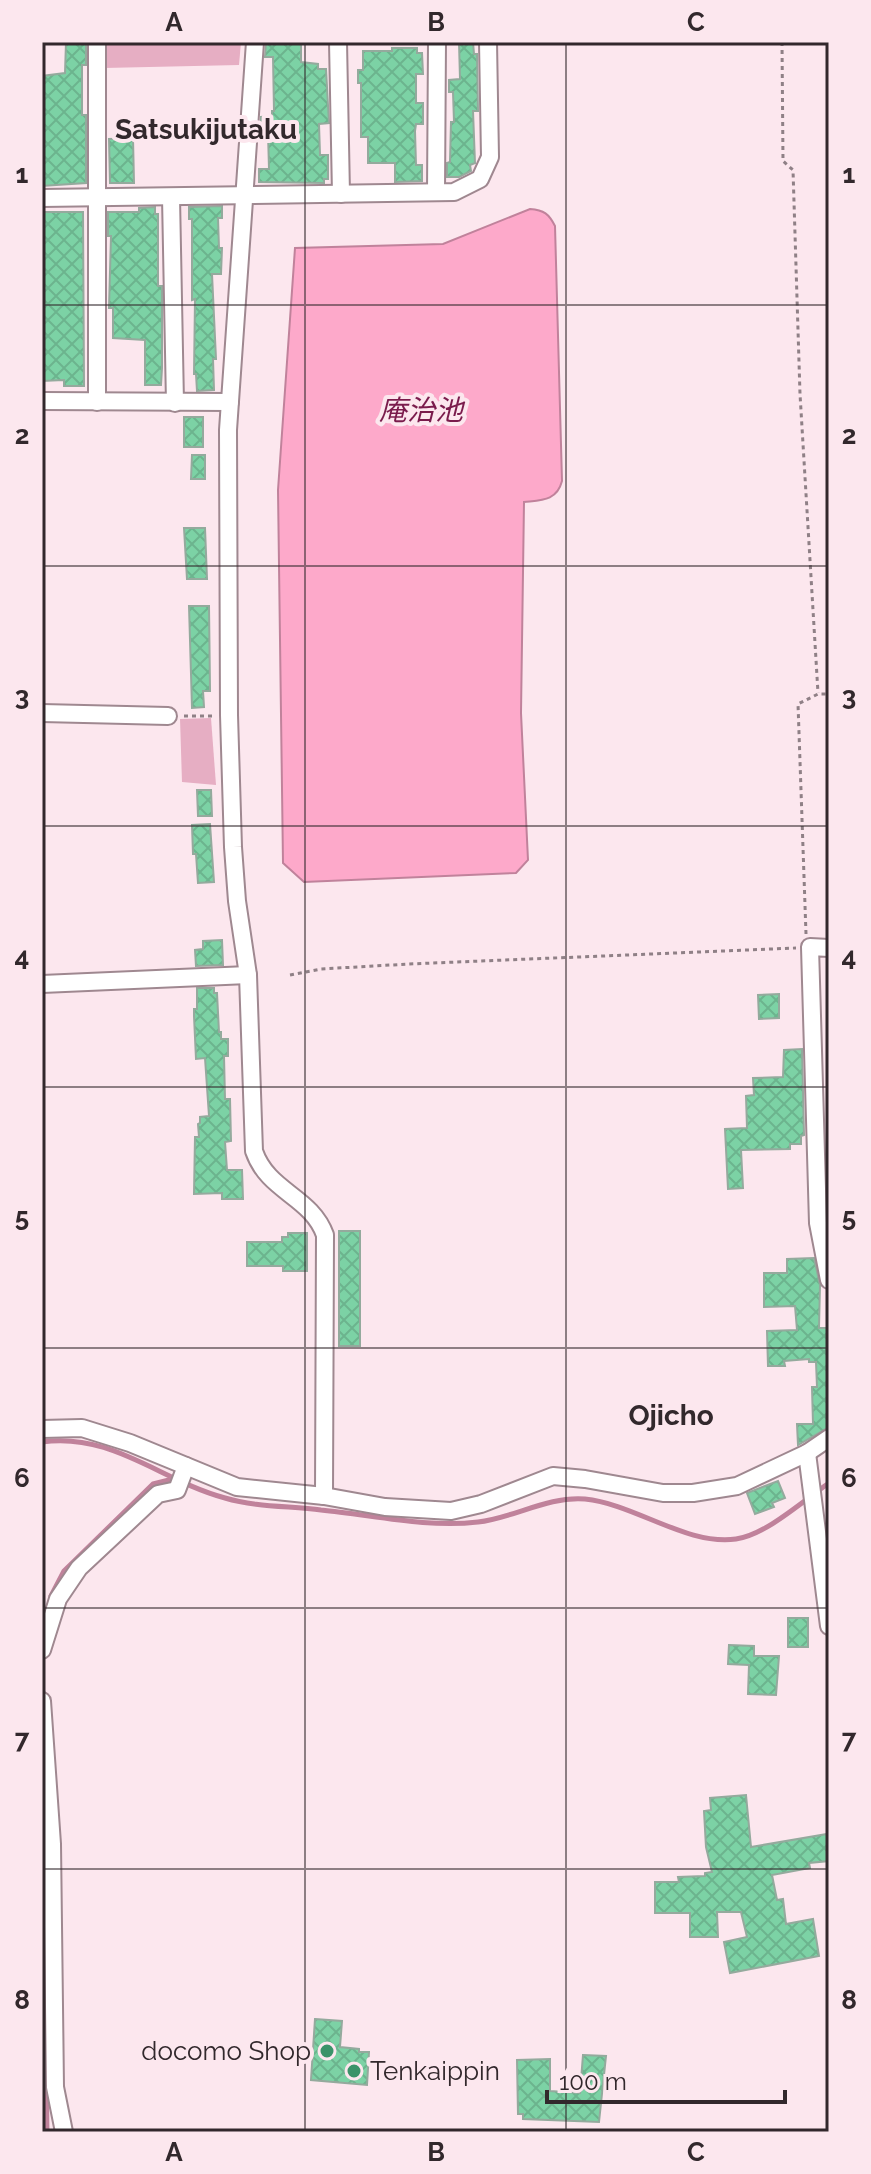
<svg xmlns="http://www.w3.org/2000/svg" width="871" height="2174" font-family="Raleway,'Noto Sans JP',sans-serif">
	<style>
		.park { fill: #e6aec3 }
		.water { fill: #fda9ca; stroke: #c0829b; stroke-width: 2 }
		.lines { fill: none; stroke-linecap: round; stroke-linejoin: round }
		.stream { stroke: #c0829b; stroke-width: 5 }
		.building { fill: url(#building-cross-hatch); stroke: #94aa9d; stroke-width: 2 }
		.minor-casing { stroke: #9f8890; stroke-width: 20 }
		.path { stroke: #8f8086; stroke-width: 3; stroke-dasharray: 4 4; stroke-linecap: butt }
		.minor { stroke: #fff; stroke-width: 16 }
		.grid { fill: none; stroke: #32282c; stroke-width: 2; stroke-opacity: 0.55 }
		.poi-dot { fill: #3b9369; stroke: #fce7ee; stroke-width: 3 }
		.labels { text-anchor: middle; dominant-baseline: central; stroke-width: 8; stroke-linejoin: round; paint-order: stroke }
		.poi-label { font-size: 26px; fill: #32282c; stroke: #fce7ee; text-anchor: end }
		.neighbourhood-label { font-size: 28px; font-weight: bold; fill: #32282c; stroke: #fce7ee }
		.water-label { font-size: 28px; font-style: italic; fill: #7a1b4c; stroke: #fce7ee }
		.neatline { fill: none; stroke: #32282c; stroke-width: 3 }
		.grid-label { font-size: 26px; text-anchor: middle; font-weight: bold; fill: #32282c }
	</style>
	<defs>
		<pattern id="building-cross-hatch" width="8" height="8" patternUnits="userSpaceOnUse" patternTransform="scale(2)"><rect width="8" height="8" fill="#7cd2a5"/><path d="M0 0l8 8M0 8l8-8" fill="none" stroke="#6cb48e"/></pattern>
	</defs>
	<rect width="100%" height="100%" fill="#fce7ee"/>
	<!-- park -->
	<g class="park">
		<polygon points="104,42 241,42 239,65 104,68"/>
		<polygon points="211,718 216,785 182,782 180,719"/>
	</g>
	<!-- water -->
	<path class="water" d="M530,209C544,210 549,214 555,226L562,481C557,501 541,500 524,502L521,713L528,860L516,873L304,882L283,863L278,490L295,248L443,244Z"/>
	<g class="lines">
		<!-- stream -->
		<g class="stream">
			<path d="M42,1442C112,1432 161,1481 225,1498C255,1507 289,1506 321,1510C373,1515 426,1528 478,1522C514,1518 547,1496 585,1499C635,1504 687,1546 736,1539C766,1535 804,1500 829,1483"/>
			<polyline points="51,1596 64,1571 153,1484 173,1479"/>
			<polyline points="42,1815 47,2132"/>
		</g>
	</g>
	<!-- building -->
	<g class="building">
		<polygon points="66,42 86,42 86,65 82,65 82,115 86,115 86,183 42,186 42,76 65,73"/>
		<polygon points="266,42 301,42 301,62 318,64 318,69 326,69 329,123 319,124 320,155 328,155 328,179 324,179 324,183 259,182 259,169 269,169 268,133 260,134 261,117 272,116 272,111 274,111 273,57 265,57"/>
		<polygon points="459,42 473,42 474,54 477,54 478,111 473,111 475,163 470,165 471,171 459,177 447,177 447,163 450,162 451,122 454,122 453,92 449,92 449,80 460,79"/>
		<polygon points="392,48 417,48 417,53 422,53 423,74 416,74 416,103 423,103 423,124 416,124 415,131 416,165 422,165 422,181 395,182 395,163 368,163 368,137 361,137 361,83 358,83 358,70 363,70 363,51 392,51"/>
		<polygon points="133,138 134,183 110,183 109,139"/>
		<polygon points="222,206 222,218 218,218 219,248 222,248 221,274 212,274 216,359 213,359 214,390 197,391 196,374 194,374 195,299 192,300 192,219 189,219 189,207"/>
		<polygon points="155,207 155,214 158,214 158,286 162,286 162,368 161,385 145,385 145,340 113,338 113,308 109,308 111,236 108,236 108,212 139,212 139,208"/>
		<polygon points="42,212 83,212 84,386 64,386 64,380 42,381"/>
		<rect x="184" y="417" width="19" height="30"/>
		<polygon points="192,455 205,455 205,479 191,479"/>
		<polygon points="184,528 205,528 207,579 187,579"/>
		<polygon points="189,606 209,606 210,691 203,691 204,707 192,708"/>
		<polygon points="197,790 211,790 212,816 198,816"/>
		<polygon points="210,824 214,882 198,883 196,854 193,854 192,825"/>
		<polygon points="222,940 223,965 196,966 195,950 203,949 203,941"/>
		<polygon points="197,988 214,988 214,993 217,993 219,1032 221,1032 221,1039 228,1039 228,1056 224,1056 225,1099 230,1099 231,1141 225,1142 227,1170 242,1170 243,1199 222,1199 222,1193 194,1194 195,1137 199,1137 198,1124 200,1123 200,1117 209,1116 205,1058 196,1059 194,1016 194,1009 197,1009"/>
		<polygon points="779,994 779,1018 759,1019 758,995"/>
		<polygon points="802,1049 804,1135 801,1136 801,1144 790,1144 790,1149 741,1150 743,1188 728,1189 725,1129 747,1128 746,1096 754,1095 753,1078 783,1077 784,1050"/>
		<rect x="339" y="1231" width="21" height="115"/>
		<polygon points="288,1233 307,1233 307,1271 283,1271 283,1266 247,1266 247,1242 282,1242 282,1237 288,1237"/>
		<polygon points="814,1258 820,1285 819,1328 828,1328 829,1427 798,1445 797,1424 813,1424 812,1387 817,1387 816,1362 809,1362 809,1359 784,1361 785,1366 768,1366 767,1331 797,1330 795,1306 764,1307 764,1273 787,1273 787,1259"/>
		<polygon points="778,1481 785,1498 772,1503 774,1507 755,1514 747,1493"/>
		<rect x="788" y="1618" width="20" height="29"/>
		<polygon points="729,1645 754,1646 754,1656 779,1656 776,1695 748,1694 749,1665 728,1664"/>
		<polygon points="746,1795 751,1847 827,1834 829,1861 809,1863 810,1868 772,1875 777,1900 783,1899 786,1924 813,1919 819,1956 730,1973 724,1942 747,1937 741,1912 717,1912 718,1937 690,1937 690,1913 655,1913 655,1882 679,1882 678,1877 705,1876 705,1873 712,1872 706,1847 704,1811 711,1810 710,1798"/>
		<polygon points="315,2019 342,2021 340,2047 359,2049 359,2052 369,2052 367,2085 311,2080"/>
		<polygon points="583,2055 606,2056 599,2122 523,2119 523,2114 518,2114 517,2060 550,2059 550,2091 580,2093"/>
	</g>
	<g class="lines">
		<defs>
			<g id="minor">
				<path d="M255,42L228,430L229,715L233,847L237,901L248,975L254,1151C268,1192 311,1196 325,1235L324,1496"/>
				<polyline points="338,42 341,194"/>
				<polyline points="436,192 437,42"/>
				<polyline points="171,197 175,403"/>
				<polyline points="42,198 454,192 480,179 490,157 488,42"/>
				<polyline points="42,401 230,402"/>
				<polyline points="97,402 97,42"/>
				<polyline points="42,713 168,716"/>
				<polyline points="829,948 810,947 818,1223 829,1280"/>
				<polyline points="42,984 248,975"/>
				<polyline points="42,1429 82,1428 130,1443 237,1487 324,1496 385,1507 451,1511 481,1504 553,1476 585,1479 663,1493 693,1493 737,1486 807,1453 829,1438"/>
				<polyline points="807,1453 829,1626"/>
				<polyline points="42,1650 58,1599 79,1568 158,1494 177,1490 186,1466"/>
				<polyline points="42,1701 52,1844 55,2087 64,2132"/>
			</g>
		</defs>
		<!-- minor casing -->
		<use href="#minor" class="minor-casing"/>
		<!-- path -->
		<g class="path">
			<polyline points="782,42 783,161 793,170 800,394 818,693"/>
			<polyline points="184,716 212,716"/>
			<polyline points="806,934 798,704 818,694 829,694"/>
			<polyline points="290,975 321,969 409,964 796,948"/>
		</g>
		<!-- minor -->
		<use href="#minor" class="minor"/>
	</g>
	<!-- grid -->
	<path class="grid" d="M305,42V2132M566,42V2132M42,305H829M42,566H829M42,826H829M42,1087H829M42,1348H829M42,1608H829M42,1869H829"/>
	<!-- markers -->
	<g class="poi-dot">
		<circle cx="327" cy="2051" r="8"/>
		<circle cx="354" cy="2071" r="8"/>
	</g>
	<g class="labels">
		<!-- poi labels -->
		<g class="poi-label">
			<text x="311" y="2051">docomo Shop</text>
			<text x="370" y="2071" text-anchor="start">Tenkaippin</text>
		</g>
		<!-- neighbourhood labels -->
		<g class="neighbourhood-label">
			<text x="206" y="129">Satsukijutaku</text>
			<text x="671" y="1415">Ojicho</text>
		</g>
		<!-- water labels -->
		<g class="water-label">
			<text x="421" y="410">庵治池</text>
		</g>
	</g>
	<!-- border -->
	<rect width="871" height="2174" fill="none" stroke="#fce7ee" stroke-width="88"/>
	<!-- scale -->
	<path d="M547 2090v12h238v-12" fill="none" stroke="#32282c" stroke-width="4"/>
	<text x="559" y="2090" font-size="24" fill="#32282c" stroke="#fce7ee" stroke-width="6" paint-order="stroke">100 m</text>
	<rect x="44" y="44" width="783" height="2086" class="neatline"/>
	<g class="grid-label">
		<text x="174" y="31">A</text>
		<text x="436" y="31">B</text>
		<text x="696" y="31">C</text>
		<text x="22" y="183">1</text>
		<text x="849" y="183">1</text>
		<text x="22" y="444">2</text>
		<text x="849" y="444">2</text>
		<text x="22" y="705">3</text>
		<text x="849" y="705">3</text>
		<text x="22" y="966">4</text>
		<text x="849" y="966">4</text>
		<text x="22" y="1226">5</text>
		<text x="849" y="1226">5</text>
		<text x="22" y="1487">6</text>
		<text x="849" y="1487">6</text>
		<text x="22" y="1748">7</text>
		<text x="849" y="1748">7</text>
		<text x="22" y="2009">8</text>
		<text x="849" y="2009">8</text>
		<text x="174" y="2161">A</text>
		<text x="436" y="2161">B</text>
		<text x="696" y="2161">C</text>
	</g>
</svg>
